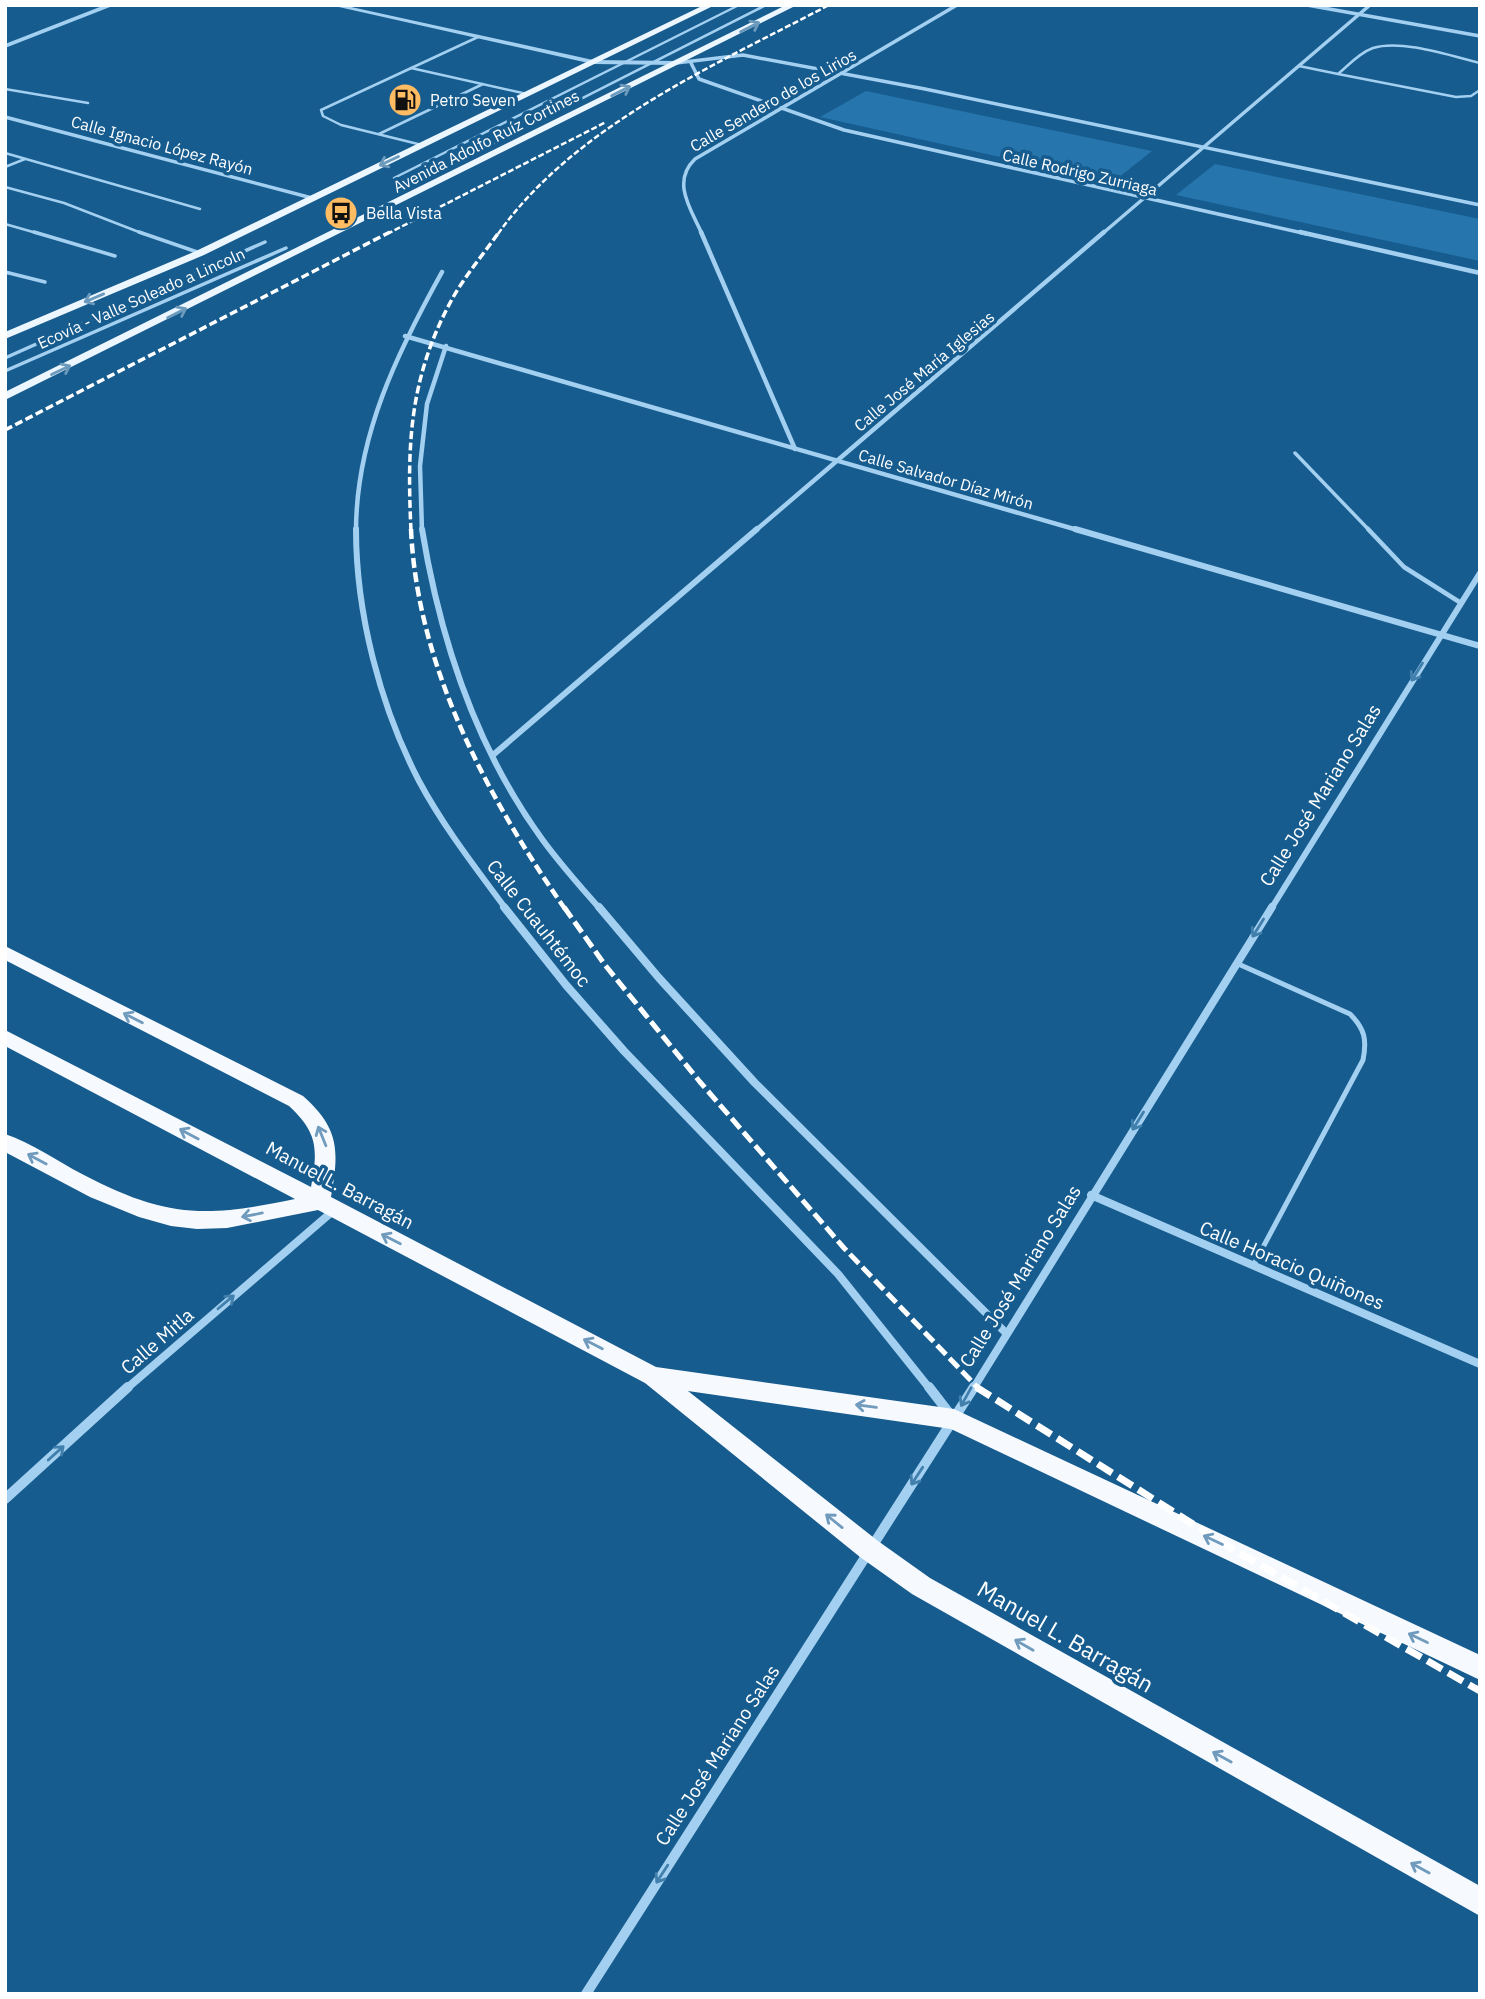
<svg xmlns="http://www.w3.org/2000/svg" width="1485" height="1999" font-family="'IBM Plex Sans',sans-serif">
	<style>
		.green { fill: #2675ac }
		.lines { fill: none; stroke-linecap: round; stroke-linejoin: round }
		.service-far3 { stroke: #a3d0f0; stroke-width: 2.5 }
		.service-far2 { stroke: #a3d0f0; stroke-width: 3.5 }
		.service-far1 { stroke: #a3d0f0; stroke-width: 4.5 }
		.service { stroke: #a3d0f0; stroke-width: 5 }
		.minor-far4 { stroke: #a3d0f0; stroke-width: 3.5 }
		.minor-far3 { stroke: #a3d0f0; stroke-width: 4.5 }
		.minor-far2 { stroke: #a3d0f0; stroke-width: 6 }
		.minor-far1 { stroke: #a3d0f0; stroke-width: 8 }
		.minor { stroke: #a3d0f0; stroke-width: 10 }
		.tertiary { fill: #a3d0f0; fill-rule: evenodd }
		.primary { fill: #ecf6ff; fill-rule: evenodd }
		.trunk { fill: #f6faff; fill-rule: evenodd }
		.rail-far4 { stroke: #fff; stroke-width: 2.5; stroke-dasharray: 6 2.5; stroke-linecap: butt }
		.rail-far3 { stroke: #fff; stroke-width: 3.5; stroke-dasharray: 8 3.5; stroke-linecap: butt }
		.rail-far2 { stroke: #fff; stroke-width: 4.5; stroke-dasharray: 10 4.5; stroke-linecap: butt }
		.rail-far1 { stroke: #fff; stroke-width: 5; stroke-dasharray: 13 5; stroke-linecap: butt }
		.rail { stroke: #fff; stroke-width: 7; stroke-dasharray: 17 7; stroke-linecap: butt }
		.oneway { stroke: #6c9abc }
		.oneway2 { stroke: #417fac }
		.oneway3 { stroke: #709bbc }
		.labels { text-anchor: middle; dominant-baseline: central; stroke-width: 7; stroke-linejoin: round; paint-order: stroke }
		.far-poi-label { font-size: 16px; fill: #fff; stroke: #175c8f; text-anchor: start }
		.far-street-label { font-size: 16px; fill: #fff; stroke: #175c8f }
		.street-label { font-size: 19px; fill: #fff; stroke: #175c8f }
		.near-street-label { font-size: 23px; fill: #fff; stroke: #175c8f }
	</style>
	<rect width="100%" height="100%" fill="#175c8f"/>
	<!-- green -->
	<g class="green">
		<polygon points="866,91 1152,151 1113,182 820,117"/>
		<polygon points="1215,164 1480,219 1480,261 1176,195"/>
	</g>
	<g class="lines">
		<!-- service-far3 -->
		<g class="service-far3">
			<path d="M1480,63C1451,56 1401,39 1373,48C1359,53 1349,65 1338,74L1456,97L1471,96L1480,90"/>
			<polyline points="1299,66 1338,74"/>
			<polyline points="411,68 527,94"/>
			<polyline points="5,89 88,103"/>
			<polyline points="379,134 483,84"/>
			<polyline points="422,145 341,125 323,116 321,110 478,37"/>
			<polyline points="5,153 200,209"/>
			<polyline points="5,167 25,159"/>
			<polyline points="394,178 739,5"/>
			<polyline points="413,184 766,5"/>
			<polyline points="5,187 64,203 144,234"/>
			<polyline points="5,224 40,234"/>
		</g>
		<!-- service-far2 -->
		<g class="service-far2">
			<polyline points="34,232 115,256"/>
			<polyline points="139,232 200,253"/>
			<polyline points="5,272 45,282"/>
			<polyline points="5,358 265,242"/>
			<polyline points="5,371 286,248"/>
			<polyline points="1295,453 1370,531"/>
		</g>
		<!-- service-far1 -->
		<polyline class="service-far1" points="1368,529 1404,567 1461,603"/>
		<!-- service -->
		<path class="service" d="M1236,963L1350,1014C1365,1029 1367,1040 1363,1060L1253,1266"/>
		<!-- minor-far4 -->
		<g class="minor-far4">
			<polyline points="1307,5 1480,36"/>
			<polyline points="5,46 110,5"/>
			<polyline points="676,63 743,55 925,89 1480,205"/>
			<polyline points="691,63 699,79 844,130 1307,234"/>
			<polyline points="5,117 312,198"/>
			<path d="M702,234C691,209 671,182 695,159L957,5"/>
			<polyline points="1102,234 1370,5"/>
		</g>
		<!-- minor-far3 -->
		<g class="minor-far3">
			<polyline points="701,232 795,449"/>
			<polyline points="1300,232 1480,273"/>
			<polyline points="405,336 1081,531"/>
			<path d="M356,531C356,437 397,353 442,272"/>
			<polyline points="422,531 420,466 427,404 446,346"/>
			<polyline points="755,531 1104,232"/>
		</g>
		<!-- minor-far2 -->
		<g class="minor-far2">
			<path d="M356,529C356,613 380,706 419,781C443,826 475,867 506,909"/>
			<path d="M422,529C440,639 476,748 542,839C560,864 580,886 600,909"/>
			<polyline points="1075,529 1480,646"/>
			<polyline points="493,755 757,529"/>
			<polyline points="1271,909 1480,573"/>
		</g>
		<!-- minor-far1 -->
		<g class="minor-far1">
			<polyline points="504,907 566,985 624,1051 838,1274 930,1389"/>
			<polyline points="599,907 659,978 755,1083 1006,1333"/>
			<polyline points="1091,1195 1480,1364"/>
			<polyline points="126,1389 333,1211"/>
			<polyline points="973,1389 1272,907"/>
		</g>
		<!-- minor -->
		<g class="minor">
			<polyline points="929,1387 949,1413"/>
			<polyline points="5,1499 128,1387"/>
			<polyline points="586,1994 974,1387"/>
		</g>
		<!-- tertiary -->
		<polygon class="tertiary" points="330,5 342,5 593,60 676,61 679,63 676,65 593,64"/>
		<!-- primary -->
		<g class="primary">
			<polygon points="704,5 715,5 204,255 5,339 5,332 196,251"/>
			<polygon points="786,5 797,5 5,400 5,392"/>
		</g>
		<!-- trunk -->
		<path class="trunk" d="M5,946L303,1096C340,1129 339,1151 331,1197L656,1367L954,1409L1480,1655V1680L951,1429L688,1391L878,1541L930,1578L1480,1886V1916L912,1594L860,1557L645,1383L318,1210L227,1228L197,1229L171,1226L139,1217L90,1197L5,1152V1134C32,1143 57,1161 82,1174C166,1218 204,1218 295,1199L5,1046V1030L311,1187C318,1149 318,1133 289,1106L5,960Z"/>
		<!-- rail-far4 -->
		<g class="rail-far4">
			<polyline points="387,234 606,122"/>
			<path d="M498,234C574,126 715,65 829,5"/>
		</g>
		<!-- rail-far3 -->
		<g class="rail-far3">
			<polyline points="5,430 390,232"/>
			<path d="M411,531C407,446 409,380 450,303C463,278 483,255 499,232"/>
		</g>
		<!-- rail-far2 -->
		<path class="rail-far2" d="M411,529C417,667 488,798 565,909"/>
		<!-- rail-far1 -->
		<polyline class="rail-far1" points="564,907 605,965 700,1082 844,1248 979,1389"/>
		<!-- rail -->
		<polyline class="rail" points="976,1387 1234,1550 1480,1691"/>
	</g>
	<!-- one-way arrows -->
	<defs><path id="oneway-shaft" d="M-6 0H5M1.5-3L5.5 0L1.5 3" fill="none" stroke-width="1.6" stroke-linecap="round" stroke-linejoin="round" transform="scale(1.75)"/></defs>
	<g class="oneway">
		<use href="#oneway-shaft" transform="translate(750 27) rotate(-27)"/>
		<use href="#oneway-shaft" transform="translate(621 91) rotate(-27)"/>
		<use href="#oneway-shaft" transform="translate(389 161) rotate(155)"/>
		<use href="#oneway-shaft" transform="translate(94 298) rotate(157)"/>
		<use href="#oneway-shaft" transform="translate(177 313) rotate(-27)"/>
		<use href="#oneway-shaft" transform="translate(61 370) rotate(-26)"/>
	</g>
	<g class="oneway2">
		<use href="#oneway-shaft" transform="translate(1417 672) rotate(122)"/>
		<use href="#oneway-shaft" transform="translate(1258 928) rotate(122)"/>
		<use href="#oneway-shaft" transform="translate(1138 1121) rotate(122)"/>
		<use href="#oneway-shaft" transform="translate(226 1302) rotate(-40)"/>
		<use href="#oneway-shaft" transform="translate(966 1397) rotate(119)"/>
		<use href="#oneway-shaft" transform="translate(56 1453) rotate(-42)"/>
		<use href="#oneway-shaft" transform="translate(917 1476) rotate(123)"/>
		<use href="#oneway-shaft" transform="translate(662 1874) rotate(123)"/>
	</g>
	<g class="oneway3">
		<use href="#oneway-shaft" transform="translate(133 1018) rotate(-153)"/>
		<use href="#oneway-shaft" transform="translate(189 1134) rotate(-152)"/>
		<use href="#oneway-shaft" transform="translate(322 1136) rotate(-112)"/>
		<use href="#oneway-shaft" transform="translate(37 1159) rotate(-152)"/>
		<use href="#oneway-shaft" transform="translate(252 1215) rotate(169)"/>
		<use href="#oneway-shaft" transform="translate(391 1239) rotate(-153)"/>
		<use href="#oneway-shaft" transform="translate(593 1344) rotate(-153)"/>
		<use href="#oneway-shaft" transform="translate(866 1406) rotate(-172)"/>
		<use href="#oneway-shaft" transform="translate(834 1521) rotate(-141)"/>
		<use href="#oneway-shaft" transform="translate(1213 1540) rotate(-155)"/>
		<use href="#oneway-shaft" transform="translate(1418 1638) rotate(-154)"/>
		<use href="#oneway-shaft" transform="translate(1024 1645) rotate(-150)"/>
		<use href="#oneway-shaft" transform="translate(1222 1757) rotate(-151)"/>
		<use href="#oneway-shaft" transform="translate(1420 1868) rotate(-151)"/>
	</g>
	<!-- icons -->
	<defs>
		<symbol id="fuel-disc" viewBox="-11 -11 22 22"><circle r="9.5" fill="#ffbc62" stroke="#175c8f"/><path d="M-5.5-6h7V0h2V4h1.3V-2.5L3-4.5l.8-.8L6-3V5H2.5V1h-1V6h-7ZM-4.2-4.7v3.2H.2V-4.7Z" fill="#111"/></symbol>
		<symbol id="bus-disc" viewBox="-11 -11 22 22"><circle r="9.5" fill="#ffbc62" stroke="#175c8f"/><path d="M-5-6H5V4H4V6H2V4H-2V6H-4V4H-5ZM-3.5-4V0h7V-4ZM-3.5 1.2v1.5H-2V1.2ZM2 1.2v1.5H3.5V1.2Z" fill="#111"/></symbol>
	</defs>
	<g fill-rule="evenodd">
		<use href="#fuel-disc" x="386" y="81" width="38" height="38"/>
		<use href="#bus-disc" x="322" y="194" width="38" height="38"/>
	</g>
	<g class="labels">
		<!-- far-poi labels -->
		<g class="far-poi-label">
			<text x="430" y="100">Petro Seven</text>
			<text x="366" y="213">Bella Vista</text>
		</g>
		<!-- far-street labels -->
		<g class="far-street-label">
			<text transform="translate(773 100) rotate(-30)">Calle Sendero de los Lirios</text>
			<text transform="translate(486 141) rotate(-27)">Avenida Adolfo Ruíz Cortines</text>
			<text transform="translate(162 145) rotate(15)">Calle Ignacio López Rayón</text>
			<text transform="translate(1080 172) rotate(13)">Calle Rodrigo Zurriaga</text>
			<text transform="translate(141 298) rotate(-24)">Ecovía - Valle Soleado a Lincoln</text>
			<text transform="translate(924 371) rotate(-40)">Calle José María Iglesias</text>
			<text transform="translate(946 479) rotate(16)">Calle Salvador Díaz Mirón</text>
		</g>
		<!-- street labels -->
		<g class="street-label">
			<text transform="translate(1320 795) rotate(-58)">Calle José Mariano Salas</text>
			<text transform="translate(539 923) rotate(52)">Calle Cuauhtémoc</text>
			<text transform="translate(340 1185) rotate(28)">Manuel L. Barragán</text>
			<text transform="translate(1292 1265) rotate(23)">Calle Horacio Quiñones</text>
			<text transform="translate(1020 1276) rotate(-58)">Calle José Mariano Salas</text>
			<text transform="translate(157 1341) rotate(-41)">Calle Mitla</text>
			<text transform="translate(717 1755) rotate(-57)">Calle José Mariano Salas</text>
		</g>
		<!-- near-street labels -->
		<g class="near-street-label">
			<text transform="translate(1066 1636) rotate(30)">Manuel L. Barragán</text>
		</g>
	</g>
	<!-- border -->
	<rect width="1485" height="1999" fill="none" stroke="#ffffff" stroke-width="14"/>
</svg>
